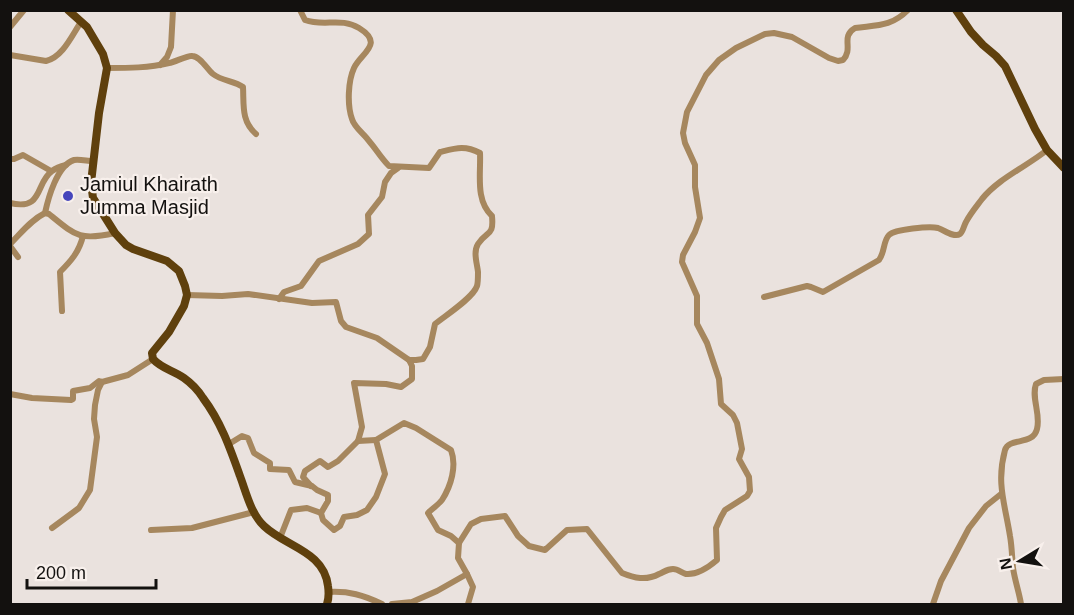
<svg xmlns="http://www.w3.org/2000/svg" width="1074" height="615" font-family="Helvetica,sans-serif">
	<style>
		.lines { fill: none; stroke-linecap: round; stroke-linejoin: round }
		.minor { stroke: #a6875e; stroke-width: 6 }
		.major { stroke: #5f400d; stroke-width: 8 }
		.poi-dot { fill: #4646bc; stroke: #f8f0ec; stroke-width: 2 }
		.labels { text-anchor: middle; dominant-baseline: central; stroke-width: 4.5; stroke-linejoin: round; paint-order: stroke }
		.poi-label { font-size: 20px; fill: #13110f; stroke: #f8f0ec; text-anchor: start }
	</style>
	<rect width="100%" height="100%" fill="#eae2de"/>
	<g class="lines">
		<!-- minor -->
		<g class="minor">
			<polyline points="10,27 24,10"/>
			<path d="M10,55L46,61C63,57 72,35 81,22"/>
			<polyline points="160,65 167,57 171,47 173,10"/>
			<path d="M107,68C128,68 149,68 169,63C175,62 188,55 192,56C200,56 207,69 213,74C222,81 234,81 243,87C244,105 241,121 256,134"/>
			<polyline points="10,159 14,159 23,155 51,171"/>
			<path d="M10,203C44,211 35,183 52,171C56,168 62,166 66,165"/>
			<path d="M45,213L49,214C76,236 80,241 115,233"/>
			<path d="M10,244C21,233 31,220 45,213C48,199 57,165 74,160C79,159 88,161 93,161"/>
			<polyline points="10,246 18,257"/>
			<path d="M187,295L222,296L248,294L312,303L336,302L341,321L346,327L377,338L409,360H416L423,359L430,347L435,324C446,315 473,298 477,286C478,283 478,275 478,272C477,263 473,252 478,244C487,230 494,237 492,216C475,200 481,174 480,153C465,145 456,148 440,152L429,168L389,166C381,158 376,149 369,141C364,134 354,127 352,119C347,105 348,81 354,68C361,53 385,44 359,28C341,17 324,27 305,20L300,10"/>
			<path d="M764,297L807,286L811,287L823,292L879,260C885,252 883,241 889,235C895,229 930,226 938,228C944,230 954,238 960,234C963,232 964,225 966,222C970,214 976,207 982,199C999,178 1026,167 1047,150"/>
			<polyline points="279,299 284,292 301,286 319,261 358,244 369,234 368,215 382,197 385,182 391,173 398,168"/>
			<path d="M62,311L60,272C71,261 79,252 83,236"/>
			<polyline points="10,394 32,398 71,400 73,399 73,391 90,388 99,381 102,382 128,375 153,359"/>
			<polyline points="358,441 362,427 354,383 386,384 401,387 412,379 412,366 409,360"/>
			<path d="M229,444L242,436L248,438L254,453L270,463V469L289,470L295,482L312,486L317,490L328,495V501L321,513L323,520L334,530L340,526L344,517L357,515L367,510L376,497L385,474L376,440L404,423L416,428L451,450C457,466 451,486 442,500C438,505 432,509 428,513L438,530L451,536L459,543"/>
			<polyline points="311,486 303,477 305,471 320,461 328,467 338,461 358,441 376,440"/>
			<polyline points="52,528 79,508 90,490 97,437 94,419 95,405 98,390 102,382"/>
			<polyline points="151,530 192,528 254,512"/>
			<polyline points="280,538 291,510 307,508 321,513"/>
			<polyline points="467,574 473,587 468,604"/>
			<path d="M329,592C349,591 363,595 382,604"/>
			<path d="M392,604L412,602L437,591L467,574L458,558L459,543L471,524L481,519L505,516L518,536L529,546L545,550L567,530L587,529L622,573C634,578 646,581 659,574C664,572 667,569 673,569C678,569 682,573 686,574C697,575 710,566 717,560L716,528L721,517L725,510L747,496L750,491L749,477L739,459L742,449L737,423L733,415L721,404L719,379L707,343L697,324V296L682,262L683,255L695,232L700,218L695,187V165L685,143L683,133L687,112L706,75L719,60L736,48L765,34L774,33L792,37L829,58L838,61L843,60C854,48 840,37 855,28C877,25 891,27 908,10"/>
			<polyline points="933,604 941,581 969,528 986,506 1001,494"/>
			<path d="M1021,604C1019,592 1015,581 1013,568C1012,558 1012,547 1010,536C1005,504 996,483 1005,450C1009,437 1033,446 1037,429C1041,414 1031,398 1036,384L1044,380L1064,379"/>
		</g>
		<!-- major -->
		<g class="major">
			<path d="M68,10L87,27L103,54L107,68L99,113L91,183L93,198L115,233L126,245L133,249L167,261L179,271L185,286L187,295L184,306L169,332L152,353L153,359C162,369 173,370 184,378C191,383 198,390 203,398C221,422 230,448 240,476C246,492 251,514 264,526C286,547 324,551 328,586C329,593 329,598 327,604"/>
			<polyline points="956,10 971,32 983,45 996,56 1005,66 1035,129 1047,150 1064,168"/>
		</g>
	</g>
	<!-- markers -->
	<circle class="poi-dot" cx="68" cy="196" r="6"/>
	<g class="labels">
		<!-- poi labels -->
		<g class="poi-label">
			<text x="80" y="184">Jamiul Khairath<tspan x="80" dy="23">Jumma Masjid</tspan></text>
		</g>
	</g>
	<!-- border -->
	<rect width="1074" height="615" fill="none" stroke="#13110f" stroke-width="24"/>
	<!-- north arrow -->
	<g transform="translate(1020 561) rotate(259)" stroke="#f8f0ec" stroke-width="4.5" paint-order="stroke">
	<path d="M0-4.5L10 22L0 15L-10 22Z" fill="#13110f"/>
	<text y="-9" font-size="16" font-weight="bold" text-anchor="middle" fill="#13110f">N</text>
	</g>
	<!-- scale -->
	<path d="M27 579v9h129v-9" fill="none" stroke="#13110f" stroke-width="3"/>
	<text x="36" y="579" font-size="18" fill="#13110f" stroke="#f8f0ec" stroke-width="4.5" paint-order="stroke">200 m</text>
</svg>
